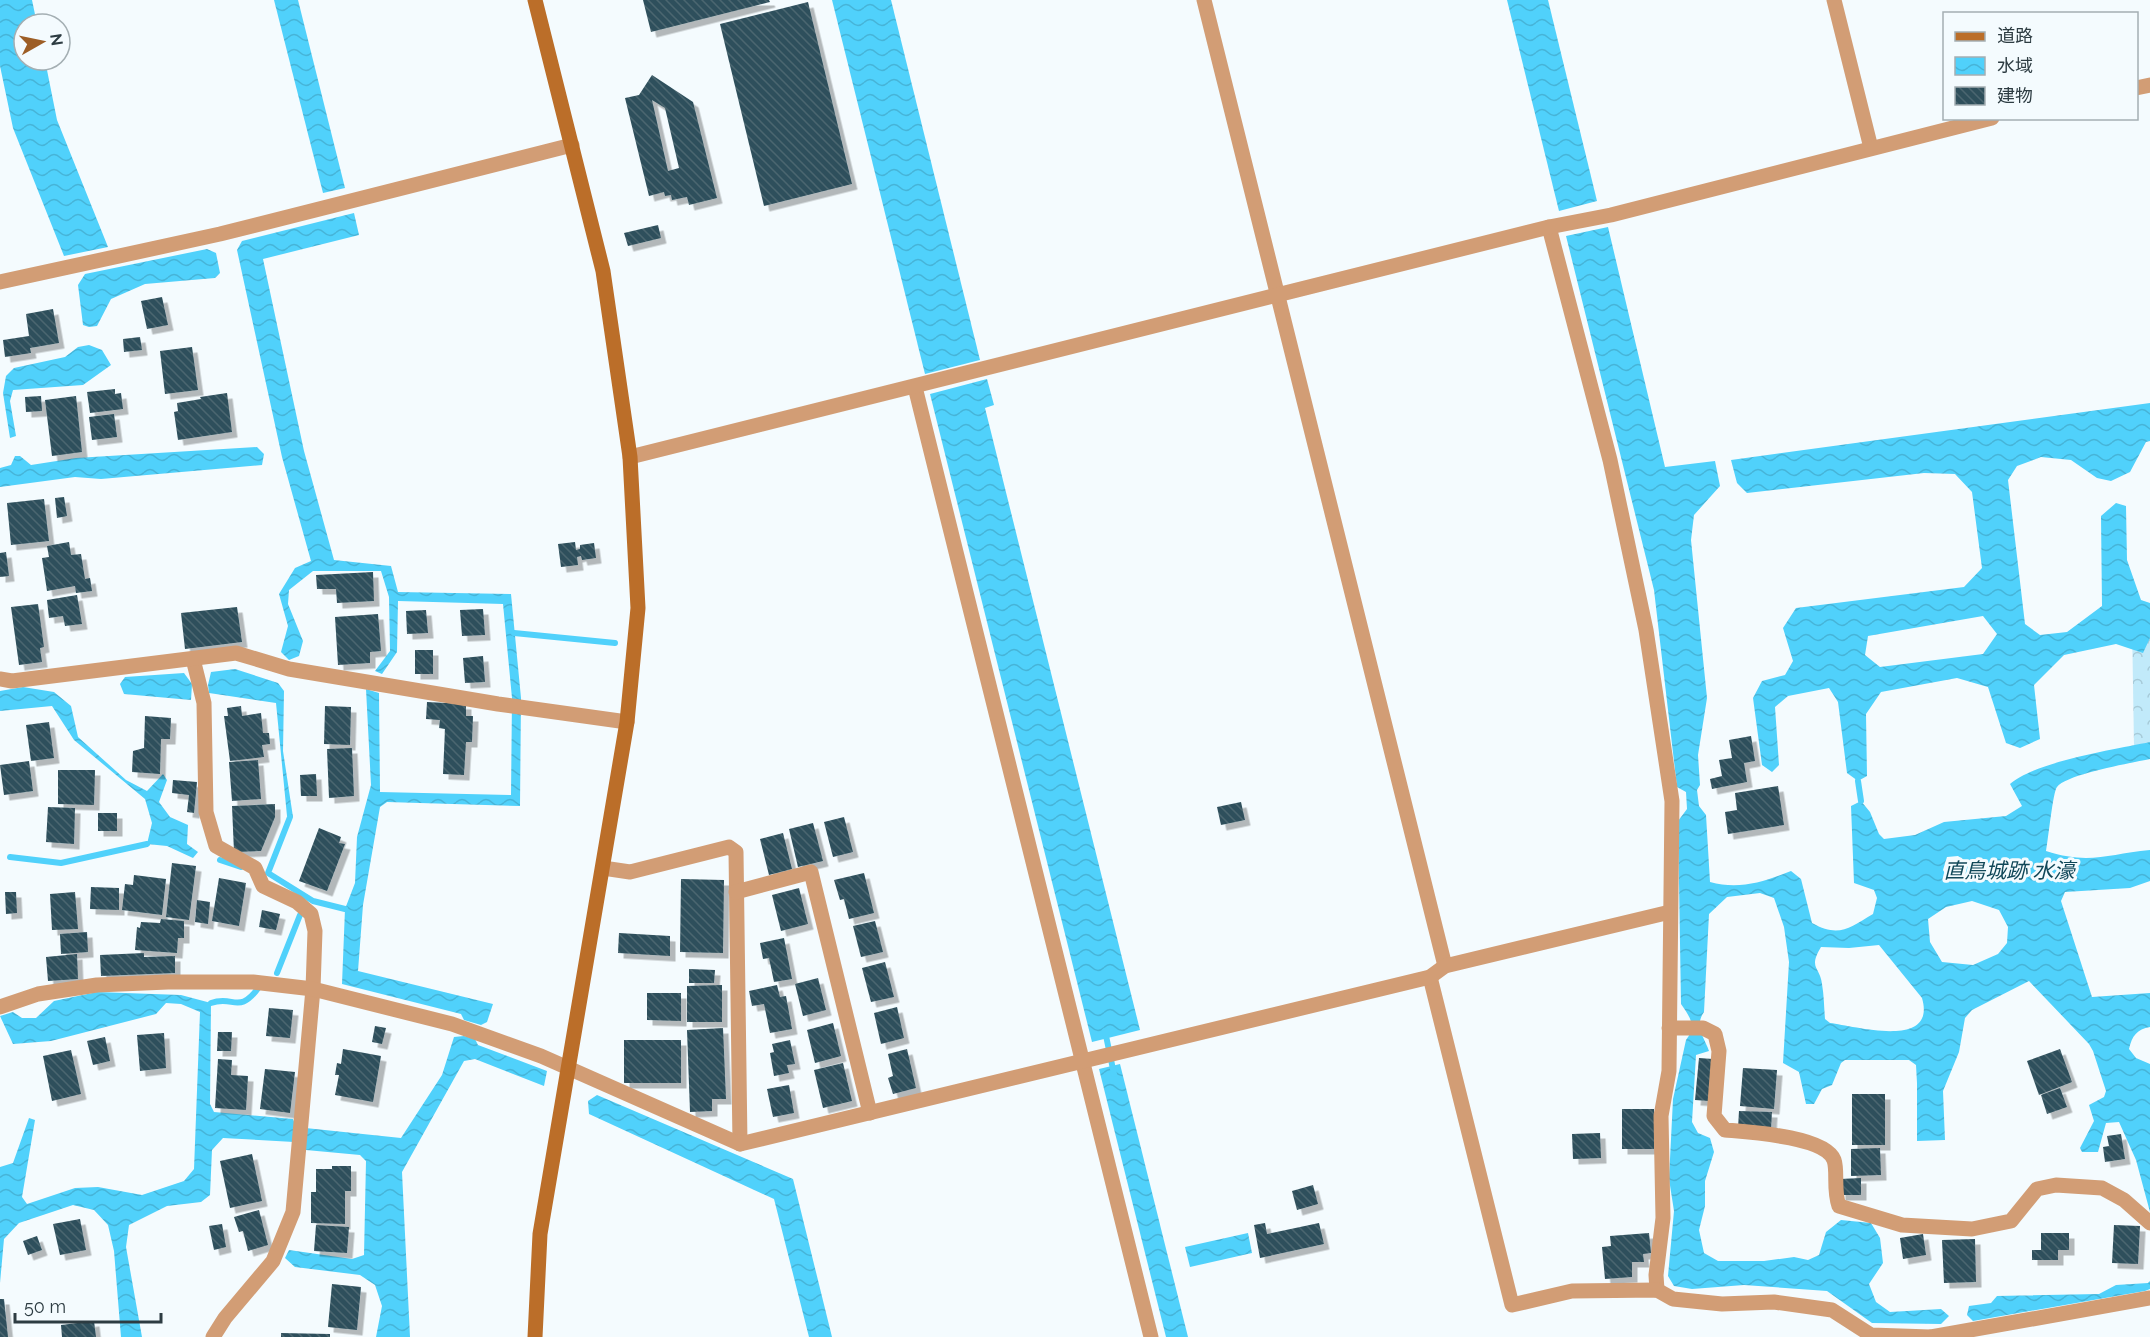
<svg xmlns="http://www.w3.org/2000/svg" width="2150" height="1337" font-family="Raleway,'Noto Sans JP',sans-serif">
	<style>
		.park { fill: url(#park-crowns) }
		.water { fill: url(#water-waves); fill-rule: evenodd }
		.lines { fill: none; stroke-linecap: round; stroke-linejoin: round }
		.stream { stroke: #50d1fb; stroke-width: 6 }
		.building { fill: url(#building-back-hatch); fill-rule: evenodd; filter: url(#shadow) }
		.street { stroke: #d29d75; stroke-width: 15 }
		.secondary { stroke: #bb6e29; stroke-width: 15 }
		.labels { text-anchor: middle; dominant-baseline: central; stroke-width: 6; stroke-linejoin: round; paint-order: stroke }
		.water-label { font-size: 21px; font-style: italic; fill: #104758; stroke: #f4fbfe }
	</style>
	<defs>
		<pattern id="park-crowns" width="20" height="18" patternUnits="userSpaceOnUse" patternTransform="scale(1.5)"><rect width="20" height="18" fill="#c1eafa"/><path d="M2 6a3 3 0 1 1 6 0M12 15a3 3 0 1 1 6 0" fill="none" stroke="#a6cad8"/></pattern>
		<pattern id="water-waves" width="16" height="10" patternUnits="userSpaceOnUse" patternTransform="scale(1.5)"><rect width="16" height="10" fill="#50d1fb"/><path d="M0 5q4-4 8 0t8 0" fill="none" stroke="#46b4d8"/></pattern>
		<pattern id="building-back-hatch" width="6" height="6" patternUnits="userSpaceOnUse" patternTransform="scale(1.5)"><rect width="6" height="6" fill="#2e4f5b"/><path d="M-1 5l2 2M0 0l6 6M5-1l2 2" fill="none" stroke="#4b6670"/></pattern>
		<filter id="shadow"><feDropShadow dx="5.5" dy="5.5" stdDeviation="0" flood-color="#0004"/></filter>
	</defs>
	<rect width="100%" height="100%" fill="#f4fbfe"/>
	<!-- park -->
	<polygon class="park" points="2150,621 2150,744 2134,747 2132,623"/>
	<!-- water -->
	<g class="water">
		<polygon points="0,0 32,0 37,24 24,24 24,60 45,60 57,120 108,247 64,256 13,128 0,66"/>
		<polygon points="274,0 298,0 345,188 323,193"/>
		<polygon points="832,0 891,0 980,360 925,374"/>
		<polygon points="1507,0 1548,0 1597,201 1559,211"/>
		<polygon points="354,213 359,235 263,259 304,451 334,560 391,566 398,592 511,594 521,698 520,806 387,802 380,807 363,905 358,971 493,1004 487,1022 481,1025 464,1020 461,1014 342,984 345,909 355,883 357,837 371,785 366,689 379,693 380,792 511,795 512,698 503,604 398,601 397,652 382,674 375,671 390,651 389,597 381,571 313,571 289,590 288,604 303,641 299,656 289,660 281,652 288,626 279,594 295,568 311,561 282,457 237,250 242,241"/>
		<path d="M1608,227L1665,467L1715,461L1720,486L1694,515L1691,540L1707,698L1698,755L1700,785L1697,790L1699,806L1706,815L1710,882C1739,890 1764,882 1791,871L1801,879L1812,923C1839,938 1849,928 1873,914L1877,898L1874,890L1854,883L1851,806L1861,801L1870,812L1879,834L1884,839L1915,835L1944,822L2006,816L2022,806L2010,784C2034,762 2116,749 2150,742V759C2131,763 2067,774 2057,787C2053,791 2048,841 2046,851C2089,865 2108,854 2150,850V881L2130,888L2065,892L2061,901L2092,997L2150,993V1027C2137,1029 2132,1036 2129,1049L2136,1058L2150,1064V1212L2136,1160L2119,1122L2106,1123L2098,1152H2082L2080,1148L2094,1121L2089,1105L2104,1097L2106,1091L2093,1051L2089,1044L2029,981L1972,1010L1965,1018L1959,1052L1943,1091L1945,1140L1917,1141V1083L1916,1065L1909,1060H1845L1841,1063L1832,1085L1822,1089L1814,1104H1806L1799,1072L1783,1063L1789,962L1784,927L1774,898L1760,893L1727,897L1709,914L1704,1012C1694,1026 1704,1037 1709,1051L1696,1055L1692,1122L1698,1133L1710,1138L1714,1152L1705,1181V1206L1699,1230L1704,1253L1718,1261H1764L1794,1257L1808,1260L1819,1255L1826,1232L1841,1220L1871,1223L1880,1238L1883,1263L1869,1284L1876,1302L1890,1312L1941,1309L1949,1316L1941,1324L1872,1323L1827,1291L1744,1285L1692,1289L1674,1286L1668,1276L1674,1211L1669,1179L1673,1099L1686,1040C1697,1026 1690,1017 1681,1004L1678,821L1687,809L1686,792L1677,787L1654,590L1566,236ZM1958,856L1968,863L1965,875L1949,880L1943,870L1947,857ZM1972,901L1999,910L2008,927L2007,943L1998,954L1973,965L1942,962L1930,942L1928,919L1946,907ZM1879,945L1922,998C1937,1050 1855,1026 1830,1023L1825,1019C1824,1007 1824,995 1822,984C1820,966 1808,969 1821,947L1849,948Z"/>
		<polygon points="207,249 216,253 220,273 215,278 145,284 111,299 97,326 89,327 83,325 78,285 85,274"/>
		<polygon points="89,345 102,350 111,365 83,385 13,390 10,401 16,436 10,438 3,393 6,376 14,368 65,357 78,347"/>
		<polygon points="987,379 994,405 985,408 1140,1030 1092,1042 930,394"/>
		<path d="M2150,403V441L2146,442L2130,472L2111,481L2097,478L2071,460L2041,457L2017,466L2008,480L2025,624L2040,635L2067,632L2102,606L2101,516L2116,503L2126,506L2127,560L2141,600L2150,603V638L2143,653L2116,644L2064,655L2034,685L2040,739L2020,748L2006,743L1988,687L1957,678L1881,692L1866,714L1867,776L1858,781L1847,773L1838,702L1829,688L1788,696L1775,707L1779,765L1772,772L1762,765L1753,698L1762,681L1785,675L1793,661L1783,628L1796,608L1964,587L1982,568L1972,492L1955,474L1924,473L1747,493L1737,483L1731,460ZM1983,616L1997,634L1983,654L1880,667L1865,655L1868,636Z"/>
		<polygon points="257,447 264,454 262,465 101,479 75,477 0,487 0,468 11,465 15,456 20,456 31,465 76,458"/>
		<polygon points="235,669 278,683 284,691 283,751 293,817 287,816 276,703 209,693 208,685 211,672"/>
		<polygon points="184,673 192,684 191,700 124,694 120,684 125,677"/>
		<polygon points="23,687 54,692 71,706 78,737 126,780 147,791 163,774 167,780 159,802 170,817 188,825 187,844 198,852 193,858 167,846 147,844 152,823 145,799 74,740 52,706 0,711 0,691"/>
		<polygon points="97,992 181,995 211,1003 210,1104 214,1112 293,1119 296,1127 401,1138 442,1075 454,1037 464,1036 475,1039 478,1045 547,1071 544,1086 475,1059 464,1061 402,1172 410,1337 376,1337 382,1306 375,1285 360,1275 295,1267 285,1258 289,1250 352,1259 364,1255 366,1161 360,1155 306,1150 294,1142 223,1138 212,1150 210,1195 201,1202 167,1206 129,1225 126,1247 142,1337 121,1337 114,1251 108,1225 94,1210 73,1205 19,1223 4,1239 0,1283 0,1167 13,1163 29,1118 35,1120 22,1197 27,1204 75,1188 98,1187 142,1195 184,1181 194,1169 200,1012 181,1004 166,1003 156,1014 51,1041 13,1044 0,1016 13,1012 22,1018 36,1018 54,1001"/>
		<polygon points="1120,1064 1188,1337 1166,1337 1099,1069"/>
		<polygon points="597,1095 793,1179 832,1337 809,1337 774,1199 589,1114 588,1101"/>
		<polygon points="1248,1233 1252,1253 1190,1267 1185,1247"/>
		<polygon points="2150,1281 2150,1289 2145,1291 1973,1321 1967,1315 1969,1306 1991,1303 1997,1296 2099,1294 2116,1285 2148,1283"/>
	</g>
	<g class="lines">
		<!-- stream -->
		<g class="stream">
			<polyline points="514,633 615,643"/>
			<polyline points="1858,781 1861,801"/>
			<polyline points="290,817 268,873 313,901 345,909"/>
			<polyline points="10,857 61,863 147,844"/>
			<polyline points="220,860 241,867"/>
			<polyline points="277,973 300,915"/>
			<path d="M211,1003C234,995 239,1015 259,987"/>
			<polyline points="1105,1031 1114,1074"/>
		</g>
	</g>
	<!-- building -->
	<g class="building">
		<polygon points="643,0 769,0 770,2 651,32"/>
		<polygon points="808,2 852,184 764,206 720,24"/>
		<path d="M652,75L693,102L717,198L689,205L687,197L672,200L671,195L665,196L664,192L649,196L625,98L639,95ZM652,100L665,108L679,168L668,171Z"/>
		<polygon points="658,225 661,238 628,246 624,233"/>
		<polygon points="162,297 168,325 147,329 141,301"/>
		<polygon points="53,309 59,343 30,348 31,353 5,357 3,340 29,336 26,314"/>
		<polygon points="140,337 142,350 124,352 123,339"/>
		<polygon points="192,347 198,390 165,394 160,351"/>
		<polygon points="115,389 115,394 121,393 123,409 90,413 87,392"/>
		<polygon points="227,393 232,432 178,440 174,412 178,411 177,403 201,399 200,397"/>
		<polygon points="41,396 42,411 26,412 25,397"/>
		<polygon points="76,396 82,452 52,456 45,400"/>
		<polygon points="114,414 117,437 92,440 89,417"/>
		<polygon points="64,497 67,516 57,518 55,498"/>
		<polygon points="44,499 49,541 11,545 7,503"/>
		<polygon points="69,542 71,555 81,554 85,579 90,578 92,591 76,593 75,586 47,591 42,558 49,557 47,546"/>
		<polygon points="575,542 576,550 580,549 580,545 594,543 596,558 582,560 581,556 577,557 578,565 561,567 558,544"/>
		<polygon points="6,552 9,576 0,577 0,553"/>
		<polygon points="373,572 374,601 337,603 336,589 317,589 316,575"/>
		<polygon points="77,595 82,624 65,626 63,616 49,618 47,600"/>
		<polygon points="38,604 44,647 40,648 42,662 19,665 11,607"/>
		<polygon points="237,607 242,642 185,649 181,613"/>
		<polygon points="483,609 485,635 462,636 460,610"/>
		<polygon points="426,610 428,633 407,634 406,611"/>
		<polygon points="378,614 381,651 370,652 370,663 338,665 335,617"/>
		<rect x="415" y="650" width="18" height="24"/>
		<polygon points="483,656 485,682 465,683 463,658"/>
		<polygon points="427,702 466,704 466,716 473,716 472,742 466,742 464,775 443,774 445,729 439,728 440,720 426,719"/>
		<polygon points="241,706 242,716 261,713 263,733 269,733 270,744 262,745 264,757 230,761 224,716 228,716 227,708"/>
		<polygon points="325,706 351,707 350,745 324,744"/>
		<polygon points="145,716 171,718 170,739 161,739 160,774 132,772 133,751 144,748"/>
		<polygon points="49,722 54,758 31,761 26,725"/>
		<polygon points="1751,736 1755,761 1744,763 1747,782 1712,789 1710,779 1722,776 1719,760 1732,758 1729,740"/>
		<polygon points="352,748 354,796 329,798 327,749"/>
		<polygon points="258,760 261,799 232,801 229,762"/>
		<polygon points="29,761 33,791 4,795 0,765"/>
		<polygon points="58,770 95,770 94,805 58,804"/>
		<polygon points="316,774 317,796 301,796 300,775"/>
		<polygon points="173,780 197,782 194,813 187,812 189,795 172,793"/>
		<polygon points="1778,786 1784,825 1728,834 1725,812 1737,810 1735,793"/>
		<polygon points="1241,802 1245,820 1221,825 1217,807"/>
		<polygon points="275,804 275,817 261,851 234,852 232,806"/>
		<polygon points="48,807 75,808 74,844 46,842"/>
		<rect x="98" y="813" width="19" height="18"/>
		<polygon points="844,817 853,852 833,857 824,822"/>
		<polygon points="813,823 823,861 798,867 789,829"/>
		<polygon points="319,828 341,837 339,843 345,844 327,891 299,881"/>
		<polygon points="783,833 792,869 769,875 760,839"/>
		<polygon points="172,863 196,866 189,920 166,917"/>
		<polygon points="864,873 874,913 849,919 844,899 840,900 834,880"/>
		<polygon points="134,875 166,879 162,915 122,910 125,884 133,885"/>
		<polygon points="219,878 246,883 239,926 212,921"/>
		<polygon points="681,879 724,880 723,953 680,952"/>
		<polygon points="91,887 119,888 119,910 90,909"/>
		<polygon points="799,888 808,924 781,931 772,895"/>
		<polygon points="5,892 16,892 17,913 6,914"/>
		<polygon points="75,892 78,929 52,930 50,894"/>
		<polygon points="197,900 210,902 208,924 195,922"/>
		<polygon points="262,910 280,914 276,930 259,927"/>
		<polygon points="161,919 184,921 184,938 178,938 177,953 135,950 137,927 140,928 141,922 160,923"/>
		<polygon points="875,921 883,952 861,957 853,926"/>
		<polygon points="87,932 88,952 61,954 60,934"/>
		<polygon points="619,933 670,936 670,956 618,953"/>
		<polygon points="784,938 792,979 774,982 769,958 763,959 760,943"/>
		<polygon points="144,953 144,957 175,956 175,973 101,976 100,955"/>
		<polygon points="77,954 78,979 48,981 46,957"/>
		<polygon points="885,962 894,997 871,1002 862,968"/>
		<polygon points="689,969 715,970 714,983 689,983"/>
		<polygon points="818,978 826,1010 803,1016 795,984"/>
		<polygon points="722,985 722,1022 687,1022 687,986"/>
		<polygon points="777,985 780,997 786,996 792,1029 770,1033 764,1004 752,1006 749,991"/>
		<polygon points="647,993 681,993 681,1021 647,1020"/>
		<polygon points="897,1007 904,1038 881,1044 874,1013"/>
		<polygon points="269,1008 293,1010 290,1038 266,1036"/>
		<polygon points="833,1023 841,1056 815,1063 807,1030"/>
		<polygon points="375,1026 386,1028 382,1044 372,1042"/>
		<polygon points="723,1028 726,1099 712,1099 712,1111 690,1112 687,1030"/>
		<polygon points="218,1032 232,1032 231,1051 217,1051"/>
		<polygon points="164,1033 166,1068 140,1071 137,1035"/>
		<polygon points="105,1037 110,1061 93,1065 87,1041"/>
		<rect x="624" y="1040" width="57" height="43"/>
		<polygon points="790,1040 795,1064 787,1065 789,1073 774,1076 770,1053 774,1052 772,1044"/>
		<polygon points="343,1049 381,1056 373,1102 335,1095 339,1075 335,1075 337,1063 341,1064"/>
		<polygon points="907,1049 916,1088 893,1094 888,1078 893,1076 888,1054"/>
		<polygon points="2060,1049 2072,1082 2039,1095 2027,1061"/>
		<polygon points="71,1050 81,1094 52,1101 43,1056"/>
		<polygon points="1699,1058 1713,1059 1709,1101 1695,1100"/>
		<polygon points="218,1059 232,1060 231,1075 248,1076 246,1110 215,1108"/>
		<polygon points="843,1063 852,1101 823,1108 814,1070"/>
		<polygon points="1743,1068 1777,1070 1774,1109 1740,1106"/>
		<polygon points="265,1069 295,1072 290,1113 260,1109"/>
		<polygon points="789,1085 794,1113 773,1117 767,1089"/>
		<polygon points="2060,1088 2067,1107 2047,1114 2041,1095"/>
		<rect x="1852" y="1094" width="33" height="51"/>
		<rect x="1622" y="1109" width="32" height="40"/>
		<polygon points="1739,1111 1772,1112 1771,1129 1738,1128"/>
		<polygon points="1600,1133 1601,1158 1573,1159 1572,1134"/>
		<polygon points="2121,1134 2125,1159 2105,1162 2103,1147 2109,1146 2107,1136"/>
		<polygon points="1880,1148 1881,1175 1851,1176 1851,1149"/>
		<polygon points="252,1154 262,1201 230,1208 220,1161"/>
		<polygon points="332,1166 351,1166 351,1191 345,1191 345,1224 311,1223 311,1192 316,1192 316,1169 332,1169"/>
		<polygon points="1861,1178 1861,1195 1840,1195 1840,1179"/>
		<polygon points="1313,1185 1318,1204 1297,1210 1292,1191"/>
		<polygon points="259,1210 268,1245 248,1251 243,1231 239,1232 234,1217"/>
		<polygon points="80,1219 86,1250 60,1255 53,1224"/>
		<polygon points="1265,1223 1267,1234 1319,1223 1324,1244 1260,1258 1254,1225"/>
		<polygon points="222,1224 226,1247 214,1250 209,1226"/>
		<polygon points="316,1225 349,1227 347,1253 314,1251"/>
		<polygon points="2114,1225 2140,1226 2138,1264 2112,1263"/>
		<polygon points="1649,1233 1651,1253 1643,1254 1644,1262 1632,1262 1632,1277 1605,1279 1602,1247 1611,1246 1610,1236"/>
		<polygon points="2041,1233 2069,1233 2069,1250 2058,1250 2058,1260 2032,1260 2032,1250 2041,1250"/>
		<polygon points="1923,1234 1926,1255 1903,1259 1900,1238"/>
		<polygon points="37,1236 42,1250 28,1255 23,1241"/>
		<polygon points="1975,1239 1976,1282 1944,1283 1942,1240"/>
		<polygon points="332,1284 361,1287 357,1330 328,1327"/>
		<polygon points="0,1299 4,1299 8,1337 0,1337"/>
		<polygon points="94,1321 96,1337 62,1337 61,1325"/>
		<polygon points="281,1333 330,1334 330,1337 281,1337"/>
	</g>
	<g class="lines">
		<!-- street -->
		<g class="street">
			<polyline points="1204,0 1445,966"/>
			<polyline points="1834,0 1871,148"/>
			<polyline points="2136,88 2150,85"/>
			<polyline points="1549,227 1610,460 1646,630 1672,801 1669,1071 1661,1116 1663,1218 1656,1275 1657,1290"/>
			<polyline points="0,282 220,234 572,145"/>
			<polyline points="915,387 1151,1337"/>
			<polyline points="630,457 1549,227 1611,215 1992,118"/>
			<polyline points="193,659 204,703 206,812 216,846 255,868 263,886 297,902 311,914 315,931 313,989 293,1212 273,1261 225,1318 213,1337"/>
			<polyline points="0,679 12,681 236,653 289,669 498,704 627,722"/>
			<polyline points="603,868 630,872 729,847 736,852 740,1144"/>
			<polyline points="736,892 811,872 870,1113"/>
			<polyline points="1430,977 1512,1305 1572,1291 1657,1290 1673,1299 1722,1304 1774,1302 1832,1310 1871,1335 1930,1337"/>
			<polyline points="0,1007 38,994 97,985 168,982 253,982 313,989 452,1024 541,1056 740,1144 1430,977 1445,966 1670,912"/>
			<path d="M1669,1028H1703L1715,1034L1719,1051L1714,1116L1725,1130C1747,1132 1825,1136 1834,1160C1838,1171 1833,1190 1839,1206L1902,1225L1972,1229L2011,1221L2037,1189L2056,1185L2102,1188L2124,1200L2150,1223"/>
			<polyline points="1931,1337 2150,1298"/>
		</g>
		<!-- secondary -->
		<polyline class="secondary" points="535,0 603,271 630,457 638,608 627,722 540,1234 535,1337"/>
	</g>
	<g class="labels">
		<!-- water labels -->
		<g class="water-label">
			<text x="2009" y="870">直鳥城跡 水濠</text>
		</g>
	</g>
	<!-- legend -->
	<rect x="1943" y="12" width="195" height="108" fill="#f4fbfe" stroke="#a4afb3" stroke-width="1.5"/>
	<rect x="1955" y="32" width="30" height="9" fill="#bb6e29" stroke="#a4afb3" stroke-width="1.5"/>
	<text x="1997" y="42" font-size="18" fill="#2d3c42">道路</text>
	<rect x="1955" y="57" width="30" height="18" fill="url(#water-waves)" stroke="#a4afb3" stroke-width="1.5"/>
	<text x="1997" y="72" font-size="18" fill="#2d3c42">水域</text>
	<rect x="1955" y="87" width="30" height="18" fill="url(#building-back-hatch)" stroke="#a4afb3" stroke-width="1.5"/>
	<text x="1997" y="102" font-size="18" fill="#2d3c42">建物</text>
	<!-- north arrow -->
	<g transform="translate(42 42) rotate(81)"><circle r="28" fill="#f4fbfe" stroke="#a4afb3" stroke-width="1.5"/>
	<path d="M0-4.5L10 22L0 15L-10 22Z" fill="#9d5e26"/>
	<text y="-9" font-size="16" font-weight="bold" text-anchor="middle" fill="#2d3c42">N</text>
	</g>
	<!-- scale -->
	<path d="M15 1313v9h146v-9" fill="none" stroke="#2d3c42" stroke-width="3"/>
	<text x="24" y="1313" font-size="18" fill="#2d3c42" stroke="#f4fbfe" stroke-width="4.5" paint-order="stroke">50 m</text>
</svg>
